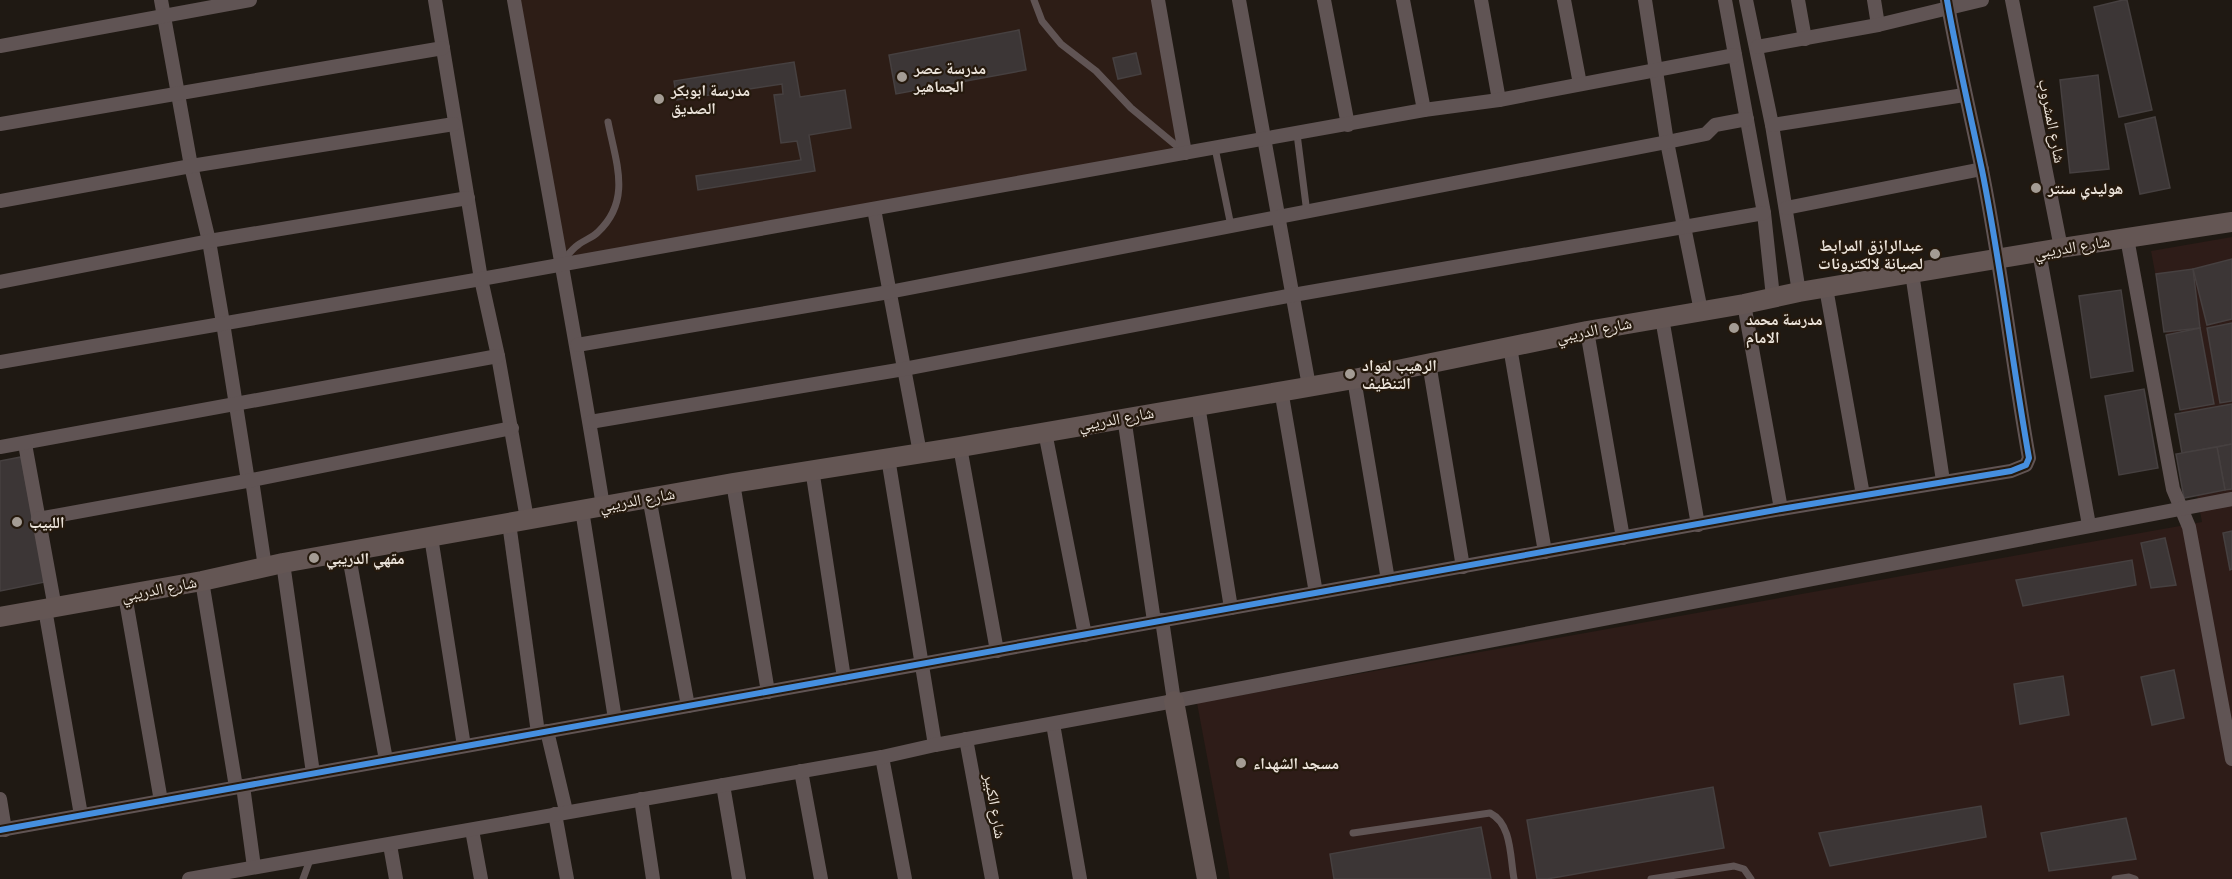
<svg xmlns="http://www.w3.org/2000/svg" width="2232" height="879" font-family="Karla,'Noto Naskh Arabic',sans-serif">
	<style>
		.industrial { fill: #2e1c18 }
		.education { fill: #2d1d16 }
		.building { fill: #3c3636; stroke: #464040; stroke-width: 1.5 }
		.lines { fill: none; stroke-linecap: round; stroke-linejoin: round }
		.lane { stroke: #605454; stroke-width: 7 }
		.street { stroke: #605454; stroke-width: 14 }
		.secondary { stroke: #645654; stroke-width: 20 }
		.cycleway-casing { stroke: #25190d; stroke-width: 10 }
		.cycleway { stroke: #468fdf; stroke-width: 6 }
		.poi-dot { fill: #a49c94; stroke: #25190d; stroke-width: 2 }
		.labels { text-anchor: middle; dominant-baseline: central; stroke-width: 4.5; stroke-linejoin: round; paint-order: stroke }
		.poi-label { font-size: 16px; font-weight: bold; fill: #ebe3da; stroke: #25190d; text-anchor: start }
		.street-label { font-size: 16px; fill: #ebe3da; stroke: #25190d }
	</style>
	<rect width="100%" height="100%" fill="#1f1913"/>
	<!-- industrial -->
	<polygon class="industrial" points="2232,237 2232,879 1230,879 1197,703 2202,522 2151,251"/>
	<!-- education -->
	<polygon class="education" points="514,0 1154,0 1183,153 561,264"/>
	<!-- building -->
	<g class="building">
		<polygon points="2123,0 2127,0 2152,110 2119,117 2094,7"/>
		<polygon points="1019,30 1026,70 896,94 889,55"/>
		<polygon points="1136,53 1141,74 1118,79 1113,58"/>
		<polygon points="794,62 800,97 845,90 851,128 809,135 815,171 698,190 696,176 801,160 797,141 781,143 774,95 783,94 782,84 677,100 674,81"/>
		<polygon points="2098,75 2109,169 2070,173 2060,80"/>
		<polygon points="2155,117 2170,188 2140,194 2125,124"/>
		<polygon points="2232,259 2232,319 2207,325 2193,269"/>
		<polygon points="2193,269 2200,328 2164,332 2156,274"/>
		<polygon points="2121,290 2133,371 2091,378 2079,296"/>
		<polygon points="2232,323 2232,401 2220,403 2207,328"/>
		<polygon points="2200,328 2214,404 2180,410 2166,335"/>
		<polygon points="2144,389 2158,468 2119,475 2105,396"/>
		<polygon points="2232,404 2232,444 2182,453 2175,414"/>
		<polygon points="2232,444 2232,489 2225,490 2217,447"/>
		<polygon points="2217,447 2225,490 2184,498 2176,454"/>
		<polygon points="21,457 45,582 0,591 0,461"/>
		<polygon points="2232,531 2232,569 2230,570 2223,533"/>
		<polygon points="2165,538 2176,585 2151,588 2141,543"/>
		<polygon points="2132,560 2136,585 2023,606 2016,580"/>
		<polygon points="2174,670 2184,718 2152,725 2141,677"/>
		<polygon points="2063,676 2069,715 2020,724 2014,684"/>
		<polygon points="1713,787 1724,848 1547,879 1537,879 1527,820"/>
		<polygon points="1981,806 1986,837 1830,866 1819,833"/>
		<polygon points="2126,818 2136,859 2049,871 2041,833"/>
		<polygon points="1481,827 1491,879 1334,879 1330,854"/>
	</g>
	<g class="lines">
		<!-- lane -->
		<g class="lane">
			<polyline points="1034,0 1042,21 1061,44 1096,71 1131,108 1184,152"/>
			<polyline points="1297,134 1307,213"/>
			<polyline points="1215,148 1231,226"/>
			<path d="M562,262C567,256 572,249 578,245C584,240 592,238 598,232C632,200 616,163 608,122"/>
			<path d="M1353,833L1490,813C1512,824 1510,857 1514,879"/>
			<polyline points="303,879 311,857"/>
			<polyline points="1651,879 1734,866 1744,869 1751,879"/>
			<polyline points="2115,879 2129,877 2135,879"/>
		</g>
		<!-- street -->
		<g class="street">
			<polyline points="161,0 191,166 209,241 223,323 248,481"/>
			<polyline points="435,0 481,279 498,356 527,519"/>
			<path d="M514,0C544,169 576,337 603,506"/>
			<polyline points="1158,0 1185,153"/>
			<polyline points="1239,0 1309,386"/>
			<polyline points="1324,0 1348,125"/>
			<polyline points="1403,0 1424,110"/>
			<polyline points="1481,0 1499,100"/>
			<polyline points="1564,0 1580,84"/>
			<polyline points="1645,0 1667,142 1701,311"/>
			<polyline points="1725,0 1764,213 1773,297"/>
			<polyline points="1746,0 1772,125 1799,292"/>
			<polyline points="1798,0 1805,39"/>
			<polyline points="1874,0 1878,25"/>
			<polyline points="2012,0 2061,248"/>
			<polyline points="0,46 250,0"/>
			<polyline points="1757,47 1878,25 1982,0"/>
			<polyline points="0,124 443,48"/>
			<polyline points="1772,125 1964,95"/>
			<polyline points="0,201 191,166 454,124"/>
			<polyline points="1786,208 1982,169"/>
			<polyline points="874,209 920,453"/>
			<polyline points="2127,238 2173,489 2189,527 2232,759"/>
			<polyline points="2039,252 2089,525"/>
			<polyline points="1912,273 1943,481"/>
			<polyline points="0,282 209,241 468,198"/>
			<polyline points="1826,288 1863,495"/>
			<polyline points="1744,304 1781,509"/>
			<polyline points="1662,318 1698,525"/>
			<polyline points="1587,331 1623,538"/>
			<polyline points="577,345 889,292 1667,142 1706,134 1715,125 1747,119"/>
			<polyline points="1510,347 1545,552"/>
			<polyline points="0,362 481,279 1424,110 1499,100 1735,55"/>
			<polyline points="1429,363 1463,567"/>
			<polyline points="1354,379 1388,580"/>
			<polyline points="1281,390 1316,593"/>
			<polyline points="1198,405 1231,608"/>
			<polyline points="1124,417 1154,621"/>
			<polyline points="590,422 904,369 1293,295 1764,213"/>
			<polyline points="1045,432 1085,635"/>
			<polyline points="25,444 55,608"/>
			<polyline points="0,447 498,356"/>
			<polyline points="960,447 997,651"/>
			<polyline points="888,458 935,745"/>
			<polyline points="812,469 844,678"/>
			<polyline points="252,480 265,567"/>
			<polyline points="733,483 768,692"/>
			<polyline points="649,497 688,706"/>
			<polyline points="582,510 615,719"/>
			<polyline points="38,519 252,480 512,428"/>
			<polyline points="509,523 538,733"/>
			<polyline points="431,537 464,746"/>
			<polyline points="348,551 386,760"/>
			<polyline points="283,563 313,773"/>
			<polyline points="202,581 236,787"/>
			<polyline points="125,595 161,801"/>
			<polyline points="45,609 81,815"/>
			<polyline points="1162,620 1174,701"/>
			<polyline points="1053,724 1080,879"/>
			<polyline points="547,731 566,811"/>
			<polyline points="966,739 992,879"/>
			<polyline points="882,757 905,879"/>
			<polyline points="801,771 821,879"/>
			<polyline points="723,785 739,879"/>
			<polyline points="243,786 254,867"/>
			<polyline points="0,799 5,830"/>
			<polyline points="641,799 653,879"/>
			<polyline points="555,814 567,879"/>
			<path d="M0,830L1781,509L2011,471L2026,465L2029,458C2012,362 2001,265 1982,170C1970,113 1957,57 1947,0"/>
			<polyline points="472,830 481,879"/>
			<polyline points="390,845 396,879"/>
			<polyline points="189,879 882,757 935,745 1174,701 2232,499"/>
		</g>
		<!-- secondary -->
		<g class="secondary">
			<polyline points="0,617 202,581 283,563 733,483 960,447 1354,379 1587,331 1744,304 1799,292 2061,248 2232,222"/>
			<polyline points="1174,701 1207,879"/>
		</g>
		<defs>
			<path id="cycleway" d="M0,830L1781,509L2011,471L2026,465L2029,458C2012,362 2001,265 1982,170C1970,113 1957,57 1947,0"/>
		</defs>
		<!-- cycleway casing -->
		<use href="#cycleway" class="cycleway-casing"/>
		<!-- cycleway -->
		<use href="#cycleway" class="cycleway"/>
	</g>
	<!-- markers -->
	<g class="poi-dot">
		<circle cx="902" cy="77" r="6"/>
		<circle cx="659" cy="99" r="6"/>
		<circle cx="2036" cy="188" r="6"/>
		<circle cx="1935" cy="254" r="6"/>
		<circle cx="1734" cy="328" r="6"/>
		<circle cx="1350" cy="374" r="6"/>
		<circle cx="17" cy="522" r="6"/>
		<circle cx="314" cy="558" r="6"/>
		<circle cx="1241" cy="763" r="6"/>
	</g>
	<g class="labels">
		<!-- poi labels -->
		<g class="poi-label">
			<text x="914" y="68">مدرسة عصر<tspan x="914" dy="18">الجماهير</tspan></text>
			<text x="671" y="90">مدرسة ابوبكر<tspan x="671" dy="18">الصديق</tspan></text>
			<text x="2048" y="188">هوليدي سنتر</text>
			<text x="1923" y="245" text-anchor="end">عبدالرازق المرابط<tspan x="1923" dy="18">لصيانة لالكترونات</tspan></text>
			<text x="1746" y="319">مدرسة محمد<tspan x="1746" dy="18">الامام</tspan></text>
			<text x="1362" y="365">الرهيب لمواد<tspan x="1362" dy="18">التنظيف</tspan></text>
			<text x="29" y="522">اللبيب</text>
			<text x="326" y="558">مقهي الدريبي</text>
			<text x="1253" y="763">مسجد الشهداء</text>
		</g>
		<!-- street labels -->
		<g class="street-label">
			<text transform="translate(2052 121) rotate(79)">شارع المشروب</text>
			<text transform="translate(2072 247) rotate(-9)">شارع الدريبي</text>
			<text transform="translate(1594 330) rotate(-11)">شارع الدريبي</text>
			<text transform="translate(1116 419) rotate(-10)">شارع الدريبي</text>
			<text transform="translate(637 500) rotate(-10)">شارع الدريبي</text>
			<text transform="translate(159 589) rotate(-11)">شارع الدريبي</text>
			<text transform="translate(995 806) rotate(80)">شارع الكبير</text>
		</g>
	</g>
</svg>
